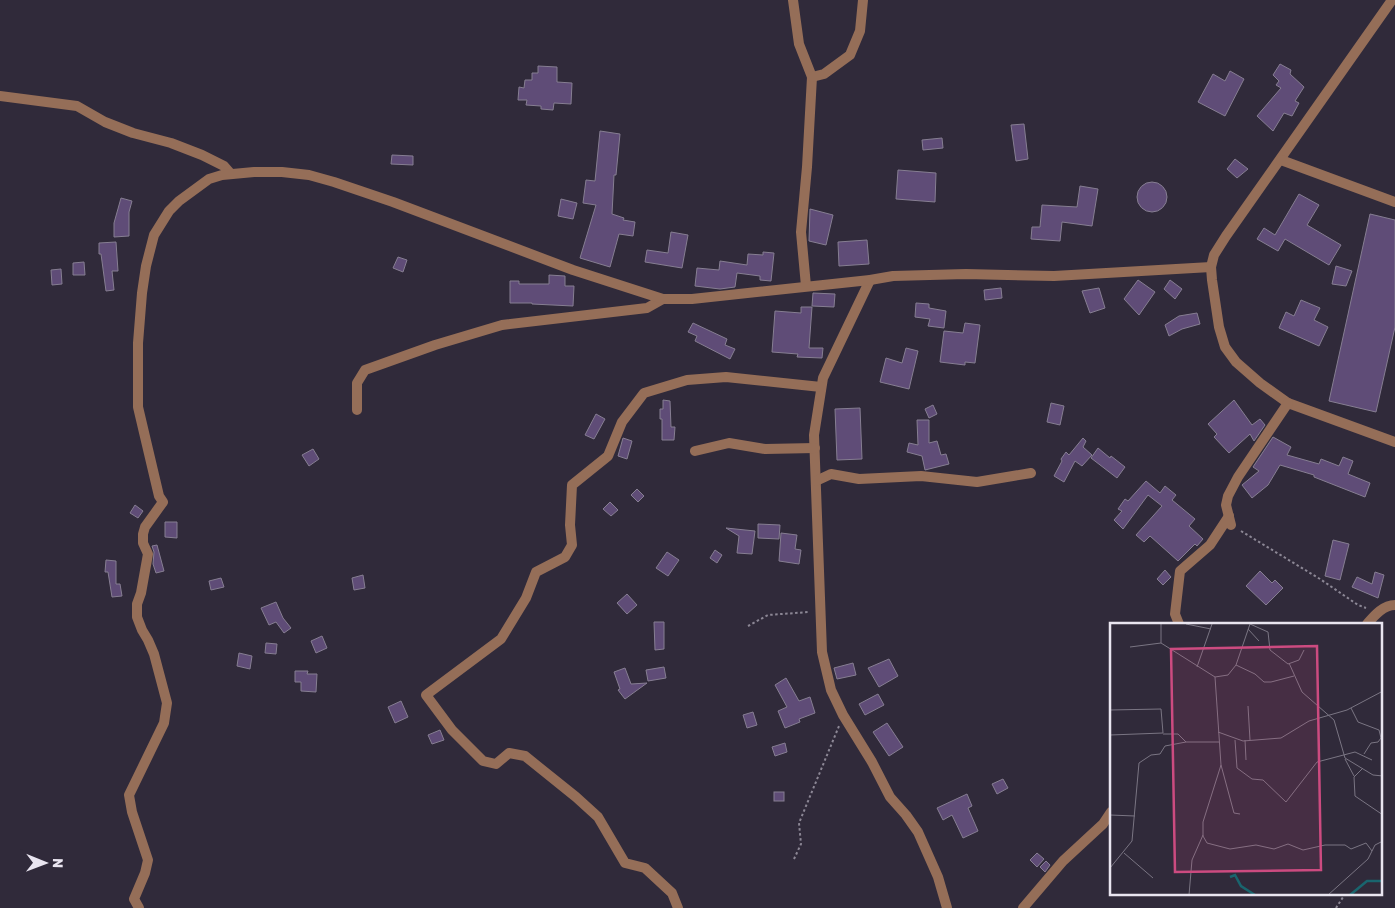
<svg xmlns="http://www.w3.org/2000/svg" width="1395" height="908" font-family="Rubik,sans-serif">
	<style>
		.building { fill: #5f4c77; stroke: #867e92 }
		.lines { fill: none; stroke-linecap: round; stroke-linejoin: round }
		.path { stroke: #8c8795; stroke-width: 2; stroke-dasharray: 2.5 2.5; stroke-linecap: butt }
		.street { stroke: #956e58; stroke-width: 10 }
		.inset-river { fill: none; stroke: #19656e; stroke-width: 2.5 }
		.inset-road { fill: none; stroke: #7a7583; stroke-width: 1 }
		.view { fill: #cc4b80; fill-opacity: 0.15; stroke: #cc4b80; stroke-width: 2.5 }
		.inset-edge { fill: none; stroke: #e9e5f0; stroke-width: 2.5 }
	</style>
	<rect width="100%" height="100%" fill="#302a3a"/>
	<!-- building -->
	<g class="building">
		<polygon points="1280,64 1291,70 1290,74 1304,87 1295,101 1299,103 1292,116 1284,113 1273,131 1257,116 1281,88 1276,85 1279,81 1273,75"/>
		<polygon points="538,66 557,67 557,82 572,83 571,104 554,103 553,110 541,109 541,106 526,105 527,100 518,100 519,87 524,88 525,80 532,80 532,73 538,73"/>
		<polygon points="1230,71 1244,79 1225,116 1198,102 1213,74 1225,81"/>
		<polygon points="1024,124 1028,159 1016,161 1011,125"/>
		<polygon points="600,131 620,134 616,175 614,175 612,214 624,218 623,220 635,222 633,236 619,234 610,267 580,258 596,205 583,203 586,180 595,181"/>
		<polygon points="942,138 943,148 923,150 922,140"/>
		<polygon points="392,155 413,156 413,165 391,164"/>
		<polygon points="1235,159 1248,169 1237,178 1227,169"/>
		<polygon points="898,170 936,173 935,202 896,199"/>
		<circle cx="1152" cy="197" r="15"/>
		<polygon points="1080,186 1098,189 1092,226 1062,222 1060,241 1031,239 1032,227 1040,227 1042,205 1077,207"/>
		<polygon points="1299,194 1319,205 1307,225 1341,245 1329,265 1285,239 1278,251 1257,239 1264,228 1275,235"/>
		<polygon points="121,198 132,201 129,212 129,236 114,237 114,223"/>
		<polygon points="561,199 577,203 573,219 558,216"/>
		<polygon points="810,209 833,215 826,245 809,241"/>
		<polygon points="1370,214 1395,220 1395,327 1376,412 1329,401"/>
		<polygon points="671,232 688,235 682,268 645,262 647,250 668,253"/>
		<polygon points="867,240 869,264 839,266 838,242"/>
		<polygon points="116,242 118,271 112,271 114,290 106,291 101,254 99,254 99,243"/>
		<polygon points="763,252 774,253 771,281 760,280 760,276 737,273 735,287 720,289 695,286 697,268 719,270 720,261 747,265 748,254 763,255"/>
		<polygon points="398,257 407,260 403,272 393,268"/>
		<polygon points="84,262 85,275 73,275 73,263"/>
		<polygon points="1336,266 1352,271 1346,286 1332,284"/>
		<polygon points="61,269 62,284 52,285 51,270"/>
		<polygon points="549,275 565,276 565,286 574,286 573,306 532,304 532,303 510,303 510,281 519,281 519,284 549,284"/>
		<polygon points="1138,280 1155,292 1139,315 1124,299"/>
		<polygon points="1170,280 1182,289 1175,299 1164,289"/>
		<polygon points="1001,288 1002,298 985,300 984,290"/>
		<polygon points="1099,288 1105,308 1090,313 1082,291"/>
		<polygon points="813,293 835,294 834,307 812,306"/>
		<polygon points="1301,300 1320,308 1314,320 1328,327 1319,346 1279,328 1286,312 1294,316"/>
		<polygon points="916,303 929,304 929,308 946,311 944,328 928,326 930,319 915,317"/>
		<polygon points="801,307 812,307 809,348 823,348 822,358 797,357 798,354 772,352 775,311 801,313"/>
		<polygon points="1197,313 1200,324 1182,329 1169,336 1165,325 1179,316"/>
		<polygon points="693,323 727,339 725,345 735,349 730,359 695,341 697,336 688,332"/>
		<polygon points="965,323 980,325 975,363 965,362 965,365 940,362 944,331 963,333"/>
		<polygon points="906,348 918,351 909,389 880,382 886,358 902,363"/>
		<polygon points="663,400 670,401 671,427 675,427 674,440 662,440 662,419 660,419 660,409 663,409"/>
		<polygon points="1234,400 1252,425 1260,419 1265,425 1254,441 1250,434 1229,453 1214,437 1217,434 1208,424"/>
		<polygon points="1051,403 1064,406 1060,425 1047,422"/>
		<polygon points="933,405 937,414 929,418 925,409"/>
		<polygon points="860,408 862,459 837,460 835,409"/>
		<polygon points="596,414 605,419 594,439 585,435"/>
		<polygon points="917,420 929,420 929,443 937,441 941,455 946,454 949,464 925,470 922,456 907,452 909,443 918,445"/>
		<polygon points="1273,437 1291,447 1287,455 1319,464 1321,459 1339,466 1343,457 1353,461 1348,474 1370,483 1365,497 1314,477 1314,475 1280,465 1268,485 1252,498 1242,485 1259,471 1253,467"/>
		<polygon points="623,438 632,441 627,459 618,456"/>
		<polygon points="1083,438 1086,441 1083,447 1092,455 1082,466 1075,461 1064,482 1054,476 1062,461 1061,459 1066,452 1069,455"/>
		<polygon points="1098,448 1110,458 1111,456 1125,467 1117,478 1091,458"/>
		<polygon points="313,449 319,459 309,466 302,455"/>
		<polygon points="1146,481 1160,493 1165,486 1176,495 1172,500 1195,519 1189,526 1203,539 1197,546 1195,544 1178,561 1150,536 1144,542 1136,535 1162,506 1148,495 1123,529 1114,520 1122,511 1118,509 1125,499 1128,501"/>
		<polygon points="637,489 644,496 638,502 631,495"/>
		<polygon points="610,502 618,510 611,516 603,509"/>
		<polygon points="135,505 143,511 138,518 130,513"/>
		<polygon points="165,522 177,522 177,538 165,537"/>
		<polygon points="758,524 780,525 779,539 758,538"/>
		<polygon points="726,528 755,531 752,554 737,553 739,536"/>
		<polygon points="781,533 797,535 795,549 801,550 799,564 779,561"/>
		<polygon points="1333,540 1349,544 1340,580 1325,576"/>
		<polygon points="157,545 164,571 156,573 153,564 154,552 152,546"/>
		<polygon points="715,550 722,555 717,563 710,558"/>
		<polygon points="667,552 679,560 668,576 656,568"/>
		<polygon points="106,560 116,561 116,584 120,584 122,596 112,597 108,572 105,572"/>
		<polygon points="1165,570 1171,577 1163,585 1157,579"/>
		<polygon points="1260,571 1272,583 1275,580 1283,588 1266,605 1246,586"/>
		<polygon points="1375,572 1384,575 1378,598 1352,587 1357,577 1372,584"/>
		<polygon points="363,575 365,588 354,590 352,578"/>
		<polygon points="221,578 224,587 211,590 209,581"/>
		<polygon points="627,594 637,605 627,614 617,603"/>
		<polygon points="276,602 283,618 291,628 284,633 276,622 269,625 261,608"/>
		<polygon points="654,622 664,622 664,649 655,650"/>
		<polygon points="322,636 327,648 316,653 311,641"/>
		<polygon points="266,643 277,644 276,654 265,653"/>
		<polygon points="239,653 252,656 250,669 237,666"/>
		<polygon points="889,659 898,676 879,687 868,668"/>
		<polygon points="853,663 856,675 837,679 834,668"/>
		<polygon points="664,667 666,678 648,681 646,670"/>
		<polygon points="625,668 631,684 647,683 625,699 618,690 620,689 614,672"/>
		<polygon points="295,671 308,671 307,674 317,674 316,692 301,691 301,682 295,682"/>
		<polygon points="786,678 799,701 810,697 815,713 799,719 800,722 785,728 778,711 787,707 775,685"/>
		<polygon points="878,694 884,705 865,715 859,704"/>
		<polygon points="401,701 408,717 395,723 388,707"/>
		<polygon points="753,712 757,725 747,728 743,715"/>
		<polygon points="887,723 903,747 889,756 873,732"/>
		<polygon points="440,730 444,740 432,744 428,735"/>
		<polygon points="785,743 787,752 775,756 772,747"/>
		<polygon points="1003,779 1008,788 997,794 992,784"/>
		<rect x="774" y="792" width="10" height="9"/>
		<polygon points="967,794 972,806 968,808 978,831 963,838 952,815 943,820 937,808"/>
		<polygon points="1037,853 1044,859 1037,867 1030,860"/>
		<polygon points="1046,861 1050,865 1045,872 1040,867"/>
	</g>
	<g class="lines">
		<!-- path -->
		<g class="path">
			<polyline points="1241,531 1320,579 1358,605 1366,608"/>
			<polyline points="748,626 768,615 809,612"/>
			<polyline points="794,859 801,844 799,823 839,726"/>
			<polyline points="1336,908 1345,894"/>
		</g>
		<!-- street -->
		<g class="street">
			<polyline points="793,0 799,44 812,77 807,167 801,232 806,286"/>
			<polyline points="1392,0 1226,236 1214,255 1211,267 1212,280 1219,327 1225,347 1236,362 1260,383 1288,403 1395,442"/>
			<polyline points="812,77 824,74 850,55 860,31 863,0"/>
			<polyline points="0,96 77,106 105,122 133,133 171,143 202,155 224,166 231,174"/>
			<polyline points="1281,160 1395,202"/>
			<polyline points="870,280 823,378 814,435 822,652 831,690 843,715 872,762 890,797 906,815 918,832 938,877 947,908"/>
			<polyline points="357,410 357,383 365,370 435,345 502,325 647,308 663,299"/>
			<polyline points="695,451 729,443 765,449 815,448"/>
			<polyline points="816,481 831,474 859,479 921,476 977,482 1031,473"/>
			<polyline points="1231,525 1226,505 1228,496 1238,477 1288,403"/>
			<polyline points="1179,624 1175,614 1180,571 1210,545 1229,516"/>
			<path d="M1367,624C1374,616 1383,605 1395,605"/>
			<polyline points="139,908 134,899 145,873 148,860 132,812 129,795 164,723 167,703 154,654 148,640 142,630 137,617 137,604 141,593 148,554 143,543 143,534 145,527 163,502 159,496 138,407 138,343 142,293 146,266 154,235 169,211 179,201 209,179 222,175 254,172 282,172 309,175 334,182 393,202 573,270 663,299 692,299 870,280 893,276 966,274 1054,276 1211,267"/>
			<polyline points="678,908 672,893 645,868 625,863 598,817 576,797 525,756 509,753 496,764 483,761 452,730 426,695 501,639 526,598 536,572 565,557 572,545 570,525 572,485 608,456 622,422 644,393 687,380 726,377 821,387"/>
			<polyline points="1023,908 1063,861 1103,824 1111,812"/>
		</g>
	</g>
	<!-- overview -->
	<g transform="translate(1110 623)">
		<rect width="272" height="272" fill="#302a3a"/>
		<path class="inset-river" d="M120,254L125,252L131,263L145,272M240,272L257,258H273"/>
		<path class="inset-road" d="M51,1V20M76,1L101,6M138,6L149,18M20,24L51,20L105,54L118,52L126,42L140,1L158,9L160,27L178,41L189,37L194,27M179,40L192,69L224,97L235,135L263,152L273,153M126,42L145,51M87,44L102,1M145,51L154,59H161L184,53M105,54L111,142L93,199V213L97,220L120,226L146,222L164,226L178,221L193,227L215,222H235L241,226L256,220L262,228M138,83L140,117M241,85L248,99L269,107L271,115L268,119L261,120L254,131M0,87L51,86L53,110L0,112M108,109L133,118L171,115L199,98L237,87L273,68M53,111H68L76,119M125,117L127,145L142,156L153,157L176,179L207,139L245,129L262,137M135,117L136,137M235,136L244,153M111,142L124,190L130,191M253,145L244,154L245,173L273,192M0,192L25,193M14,230L43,255M0,245L22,218L29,140L41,132L50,131L55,123L76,119H109M79,272L82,237L93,212M218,272L258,236L265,222L273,218"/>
		<path class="view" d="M207,23L211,247L65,249L61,26Z"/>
		<rect width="272" height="272" class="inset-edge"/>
	</g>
	<!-- north arrow -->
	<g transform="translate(45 863) rotate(91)" stroke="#302a3a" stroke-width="4" paint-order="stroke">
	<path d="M0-4L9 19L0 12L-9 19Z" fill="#e9e5f0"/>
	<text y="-8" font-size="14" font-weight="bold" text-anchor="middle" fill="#e9e5f0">N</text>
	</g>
</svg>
